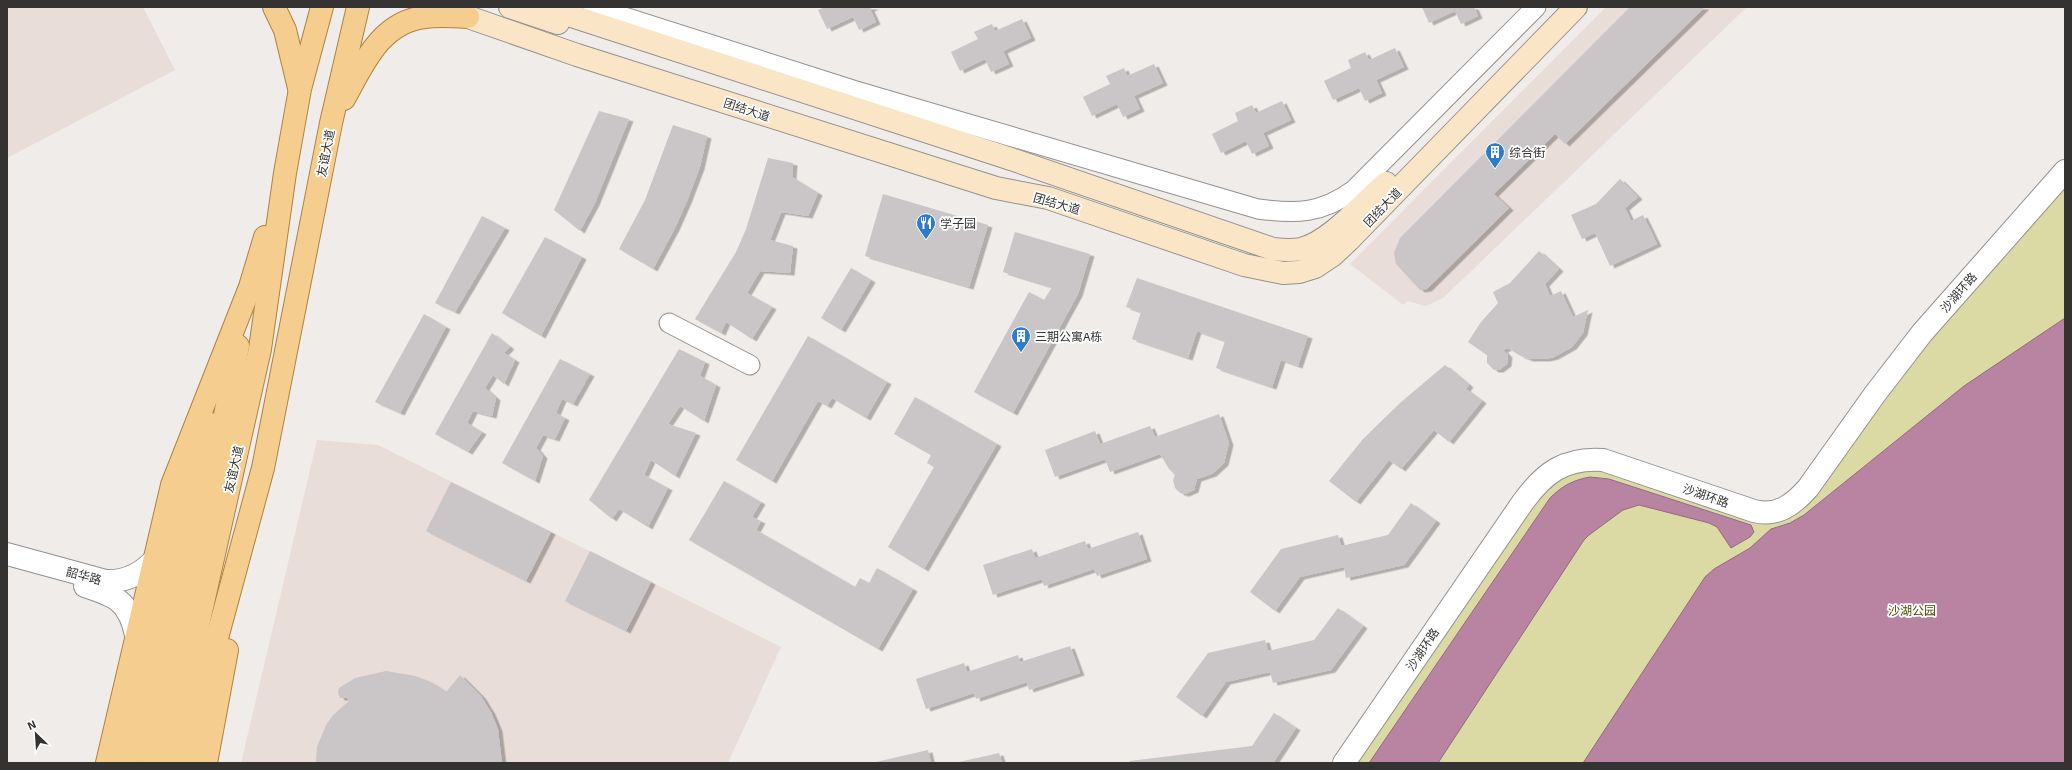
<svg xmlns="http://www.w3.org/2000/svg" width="2072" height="770" font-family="'Exo 2','Noto Sans SC',sans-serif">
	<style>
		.built { fill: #e8ddd8 }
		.green { fill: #dcdaa4 }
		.water { fill: #b884a2; stroke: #906c80 }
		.building { fill: #cac5c6; filter: url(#shadow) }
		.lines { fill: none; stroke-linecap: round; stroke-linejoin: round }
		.minor-casing { stroke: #93908e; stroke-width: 21 }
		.tertiary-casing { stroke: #93908e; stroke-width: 24 }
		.secondary-casing { stroke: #93908e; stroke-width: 24 }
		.primary-casing { stroke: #ae823e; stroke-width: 24 }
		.minor { stroke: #fff; stroke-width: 19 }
		.tertiary { stroke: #fff; stroke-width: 22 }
		.secondary { stroke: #fae6c7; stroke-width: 22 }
		.primary { stroke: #f5ce8f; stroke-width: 22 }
		.labels { text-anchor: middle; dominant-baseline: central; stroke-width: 3.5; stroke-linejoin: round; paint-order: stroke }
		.street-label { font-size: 12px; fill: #343332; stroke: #fff }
		.poi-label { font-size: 12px; fill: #343332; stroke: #fff; text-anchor: start }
		.park-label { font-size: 12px; fill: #4f4a03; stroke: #fff }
	</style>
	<defs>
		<filter id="shadow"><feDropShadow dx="4.5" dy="2.5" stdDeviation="0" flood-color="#0004"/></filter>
	</defs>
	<rect width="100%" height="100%" fill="#f0ecea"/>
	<!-- built -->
	<g class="built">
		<polygon points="7,7 143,7 175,70 7,158"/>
		<polygon points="1606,7 1747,7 1443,298 1426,306 1407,301 1403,305 1350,264"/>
		<polygon points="317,440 378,445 781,647 728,763 241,763"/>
	</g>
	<!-- green -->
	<polygon class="green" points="2065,185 2065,763 1355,763 1542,492 1557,477 1592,466 1765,522 1898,377"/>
	<!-- water -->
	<g class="water">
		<polygon points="2065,318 2065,763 1583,763 1705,577 1714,569 1750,548 1771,529 1790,523 1804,515 1964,386"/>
		<path d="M1590,477L1609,479L1751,525L1754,532L1750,537L1731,548L1717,527L1709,523L1639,505L1623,510L1589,535L1584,540L1438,763H1369L1550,498C1562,486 1573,480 1590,477Z"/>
	</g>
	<!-- building -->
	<g class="building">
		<polygon points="825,7 875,7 870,9 876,22 859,30 853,17 827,29 818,10"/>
		<polygon points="1422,7 1474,7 1478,16 1461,24 1455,11 1429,23"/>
		<polygon points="1630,7 1705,7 1565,144 1555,134 1494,194 1509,208 1427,289 1420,290 1396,264 1394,253 1400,238"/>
		<polygon points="1022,19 1031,38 1003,51 1009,64 991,72 985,59 960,71 951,52 978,39 974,32 992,24 995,31"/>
		<polygon points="1395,48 1404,67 1376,80 1382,93 1365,101 1359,88 1333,100 1324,81 1351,68 1348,60 1365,52 1369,60"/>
		<polygon points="1154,64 1163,83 1134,96 1140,109 1123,117 1117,104 1092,116 1083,97 1110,84 1106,76 1124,68 1127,76"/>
		<polygon points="1282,101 1291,120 1263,133 1269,146 1252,154 1246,141 1221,153 1212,134 1238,121 1235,113 1252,105 1256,113"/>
		<polygon points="599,111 629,119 595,203 580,231 554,210"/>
		<polygon points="673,125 707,136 700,167 687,201 675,228 653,269 619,249 645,200"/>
		<polygon points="768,158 793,163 792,177 818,193 808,216 781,212 770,240 793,246 790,273 760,271 747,293 772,307 752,339 726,322 721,333 695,319 736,252 746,229"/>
		<polygon points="1620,179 1638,197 1625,208 1631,221 1643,215 1657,244 1610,266 1595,233 1582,239 1571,215 1596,204"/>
		<polygon points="883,194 988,225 969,287 865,256"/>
		<polygon points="482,216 505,228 455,312 435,303"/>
		<polygon points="1015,232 1090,254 1078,294 1013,413 974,392 1029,292 1044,300 1052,287 1003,272"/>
		<polygon points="545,237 582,257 541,336 502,313"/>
		<polygon points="1539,251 1559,269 1545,284 1550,296 1561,291 1573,317 1588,310 1583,333 1572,347 1554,357 1546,359 1529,359 1521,356 1508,348 1503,350 1508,355 1507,364 1499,370 1494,370 1487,363 1487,355 1468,342 1481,322 1498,303 1493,292 1510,283"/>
		<polygon points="851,268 871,280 841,330 821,318"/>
		<polygon points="1137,278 1308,336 1298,366 1281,360 1272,387 1216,368 1225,341 1197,331 1188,358 1132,339 1141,312 1126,307"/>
		<polygon points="424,314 446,327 400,413 375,402"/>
		<polygon points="492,333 510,347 504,353 515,360 504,384 493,375 485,388 496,398 492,416 473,411 467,423 482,432 468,452 435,434"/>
		<polygon points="808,336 887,382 866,418 832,398 827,406 818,401 772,481 736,460"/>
		<polygon points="679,349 705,362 700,376 716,385 704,421 680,406 668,424 696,433 675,476 651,460 644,475 668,488 648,527 619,509 612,519 589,500"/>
		<polygon points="560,359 590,374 573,404 562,399 556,413 565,418 555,439 543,435 536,448 543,456 535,481 502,463"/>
		<polygon points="1445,365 1469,385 1466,389 1482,401 1449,442 1434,430 1401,469 1389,460 1356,502 1329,481 1363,439 1400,403"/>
		<polygon points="915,397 997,444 924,569 888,547 934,467 927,463 931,455 894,434"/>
		<polygon points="1219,414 1229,443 1224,463 1212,474 1197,479 1194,490 1185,494 1180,493 1175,488 1173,480 1175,475 1169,469 1160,454 1110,472 1105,459 1055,477 1045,450 1095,431 1100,444 1150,426 1155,437"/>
		<polygon points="724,481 761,502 752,517 761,521 756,530 855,587 860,578 869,583 877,568 913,589 878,649 689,540"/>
		<polygon points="451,482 551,532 526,581 426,531"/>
		<polygon points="1411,503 1436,521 1404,565 1346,578 1344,567 1300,577 1275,611 1250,592 1281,549 1338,535 1341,546 1388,535"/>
		<polygon points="1138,532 1147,559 1097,576 1094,569 1044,586 1042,579 993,595 983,565 1032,549 1035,558 1085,541 1088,549"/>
		<polygon points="590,551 651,582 626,631 565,601"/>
		<polygon points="1338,608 1363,626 1331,670 1273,683 1270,672 1226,682 1202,716 1176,697 1208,653 1265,640 1268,651 1314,640"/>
		<polygon points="1070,646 1080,673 1029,690 1027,682 976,699 974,693 926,709 916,679 964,663 967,672 1018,655 1020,662"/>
		<polygon points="386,671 415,676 429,681 446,692 460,675 481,696 491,712 498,729 502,763 316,763 317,747 326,725 333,715 349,701 347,698 340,698 338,692 339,688 355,678"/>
		<polygon points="1274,713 1296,728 1273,763 1128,763 1130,761 1252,746"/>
		<polygon points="928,750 931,763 876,763 876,762"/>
		<polygon points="999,753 1002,763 959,763 959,762"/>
	</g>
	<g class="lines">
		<defs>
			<g id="minor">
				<path d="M593,7L853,90L1258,209C1296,214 1321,214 1354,190L1536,7"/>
				<polyline points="669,323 750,365"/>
			</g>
			<g id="tertiary">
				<path d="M7,554L106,581C126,582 143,573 156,558"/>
				<path d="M85,586C116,596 129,601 136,635"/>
				<path d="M1344,763L1523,502C1544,473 1565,457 1603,460L1754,511C1777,517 1793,505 1808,488L1875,394L1922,333L2065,171"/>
			</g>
			<g id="secondary">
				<polyline points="510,7 558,23"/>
				<path d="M544,7L1008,158L1273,249C1282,250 1291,251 1301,249C1330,242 1363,203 1386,183"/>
				<polyline points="451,8 468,17 577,55 996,188 1048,198 1244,265 1283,273 1299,272 1315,267 1333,255 1349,240 1576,7"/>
			</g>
			<g id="primary">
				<polyline points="274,7 285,30 299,88"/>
				<path d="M344,99C363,65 380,22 425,17C439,15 453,16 468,17"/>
				<polyline points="107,763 172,485 250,287 265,237"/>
				<polyline points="127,763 187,511 210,424"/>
				<polyline points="149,763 207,511 238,346"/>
				<polyline points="167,763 260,349 285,173 300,89 322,7"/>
				<polyline points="186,763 197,712 263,468 331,123 358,7"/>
				<polyline points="206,763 227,650"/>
			</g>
		</defs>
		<!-- minor casing -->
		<use href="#minor" class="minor-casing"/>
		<!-- tertiary casing -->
		<use href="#tertiary" class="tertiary-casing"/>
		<!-- secondary casing -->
		<use href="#secondary" class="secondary-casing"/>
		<!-- primary casing -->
		<use href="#primary" class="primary-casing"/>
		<!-- minor -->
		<use href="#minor" class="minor"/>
		<!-- tertiary -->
		<use href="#tertiary" class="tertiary"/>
		<!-- secondary -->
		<use href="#secondary" class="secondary"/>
		<!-- primary -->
		<use href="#primary" class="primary"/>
	</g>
	<!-- icons -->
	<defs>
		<symbol id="building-pin" viewBox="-11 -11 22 30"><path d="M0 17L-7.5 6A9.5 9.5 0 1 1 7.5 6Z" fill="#2c7ccb" stroke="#fff"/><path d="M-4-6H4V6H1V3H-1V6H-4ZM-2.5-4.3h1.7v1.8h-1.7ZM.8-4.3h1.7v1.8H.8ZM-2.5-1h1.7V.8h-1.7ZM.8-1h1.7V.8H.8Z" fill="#fff"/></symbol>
		<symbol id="restaurant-pin" viewBox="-11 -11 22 30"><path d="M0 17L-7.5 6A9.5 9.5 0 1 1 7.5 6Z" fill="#2c7ccb" stroke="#fff"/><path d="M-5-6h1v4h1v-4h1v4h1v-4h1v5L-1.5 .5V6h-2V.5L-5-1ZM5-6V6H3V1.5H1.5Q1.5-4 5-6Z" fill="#fff"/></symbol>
	</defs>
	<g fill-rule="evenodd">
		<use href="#building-pin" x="1484" y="141" width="22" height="30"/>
		<use href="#restaurant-pin" x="915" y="212" width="22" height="30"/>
		<use href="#building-pin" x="1010" y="325" width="22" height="30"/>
	</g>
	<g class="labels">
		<!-- street labels -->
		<g class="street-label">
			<text transform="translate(747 109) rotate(18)">团结大道</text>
			<text transform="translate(325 153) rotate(-79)">友谊大道</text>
			<text transform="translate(1057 203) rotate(16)">团结大道</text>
			<text transform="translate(1382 207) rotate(-46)">团结大道</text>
			<text transform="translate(1958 292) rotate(-49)">沙湖环路</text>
			<text transform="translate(233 469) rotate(-77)">友谊大道</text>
			<text transform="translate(1706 495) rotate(19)">沙湖环路</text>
			<text transform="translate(84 575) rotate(15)">韶华路</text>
			<text transform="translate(1422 649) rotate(-56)">沙湖环路</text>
		</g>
		<!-- poi labels -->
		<g class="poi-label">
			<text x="1509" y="152">综合街</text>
			<text x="940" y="223">学子园</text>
			<text x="1035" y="336">三期公寓A栋</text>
		</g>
		<!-- park labels -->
		<g class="park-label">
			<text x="1912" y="610">沙湖公园</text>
		</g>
	</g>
	<!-- border -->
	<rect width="2072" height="770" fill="none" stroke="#343332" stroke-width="16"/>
	<!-- north arrow -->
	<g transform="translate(36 734) rotate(335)" stroke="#ffffff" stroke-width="3" paint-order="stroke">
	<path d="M0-3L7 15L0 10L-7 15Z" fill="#343332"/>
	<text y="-6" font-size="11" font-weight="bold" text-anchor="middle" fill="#343332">N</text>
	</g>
</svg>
